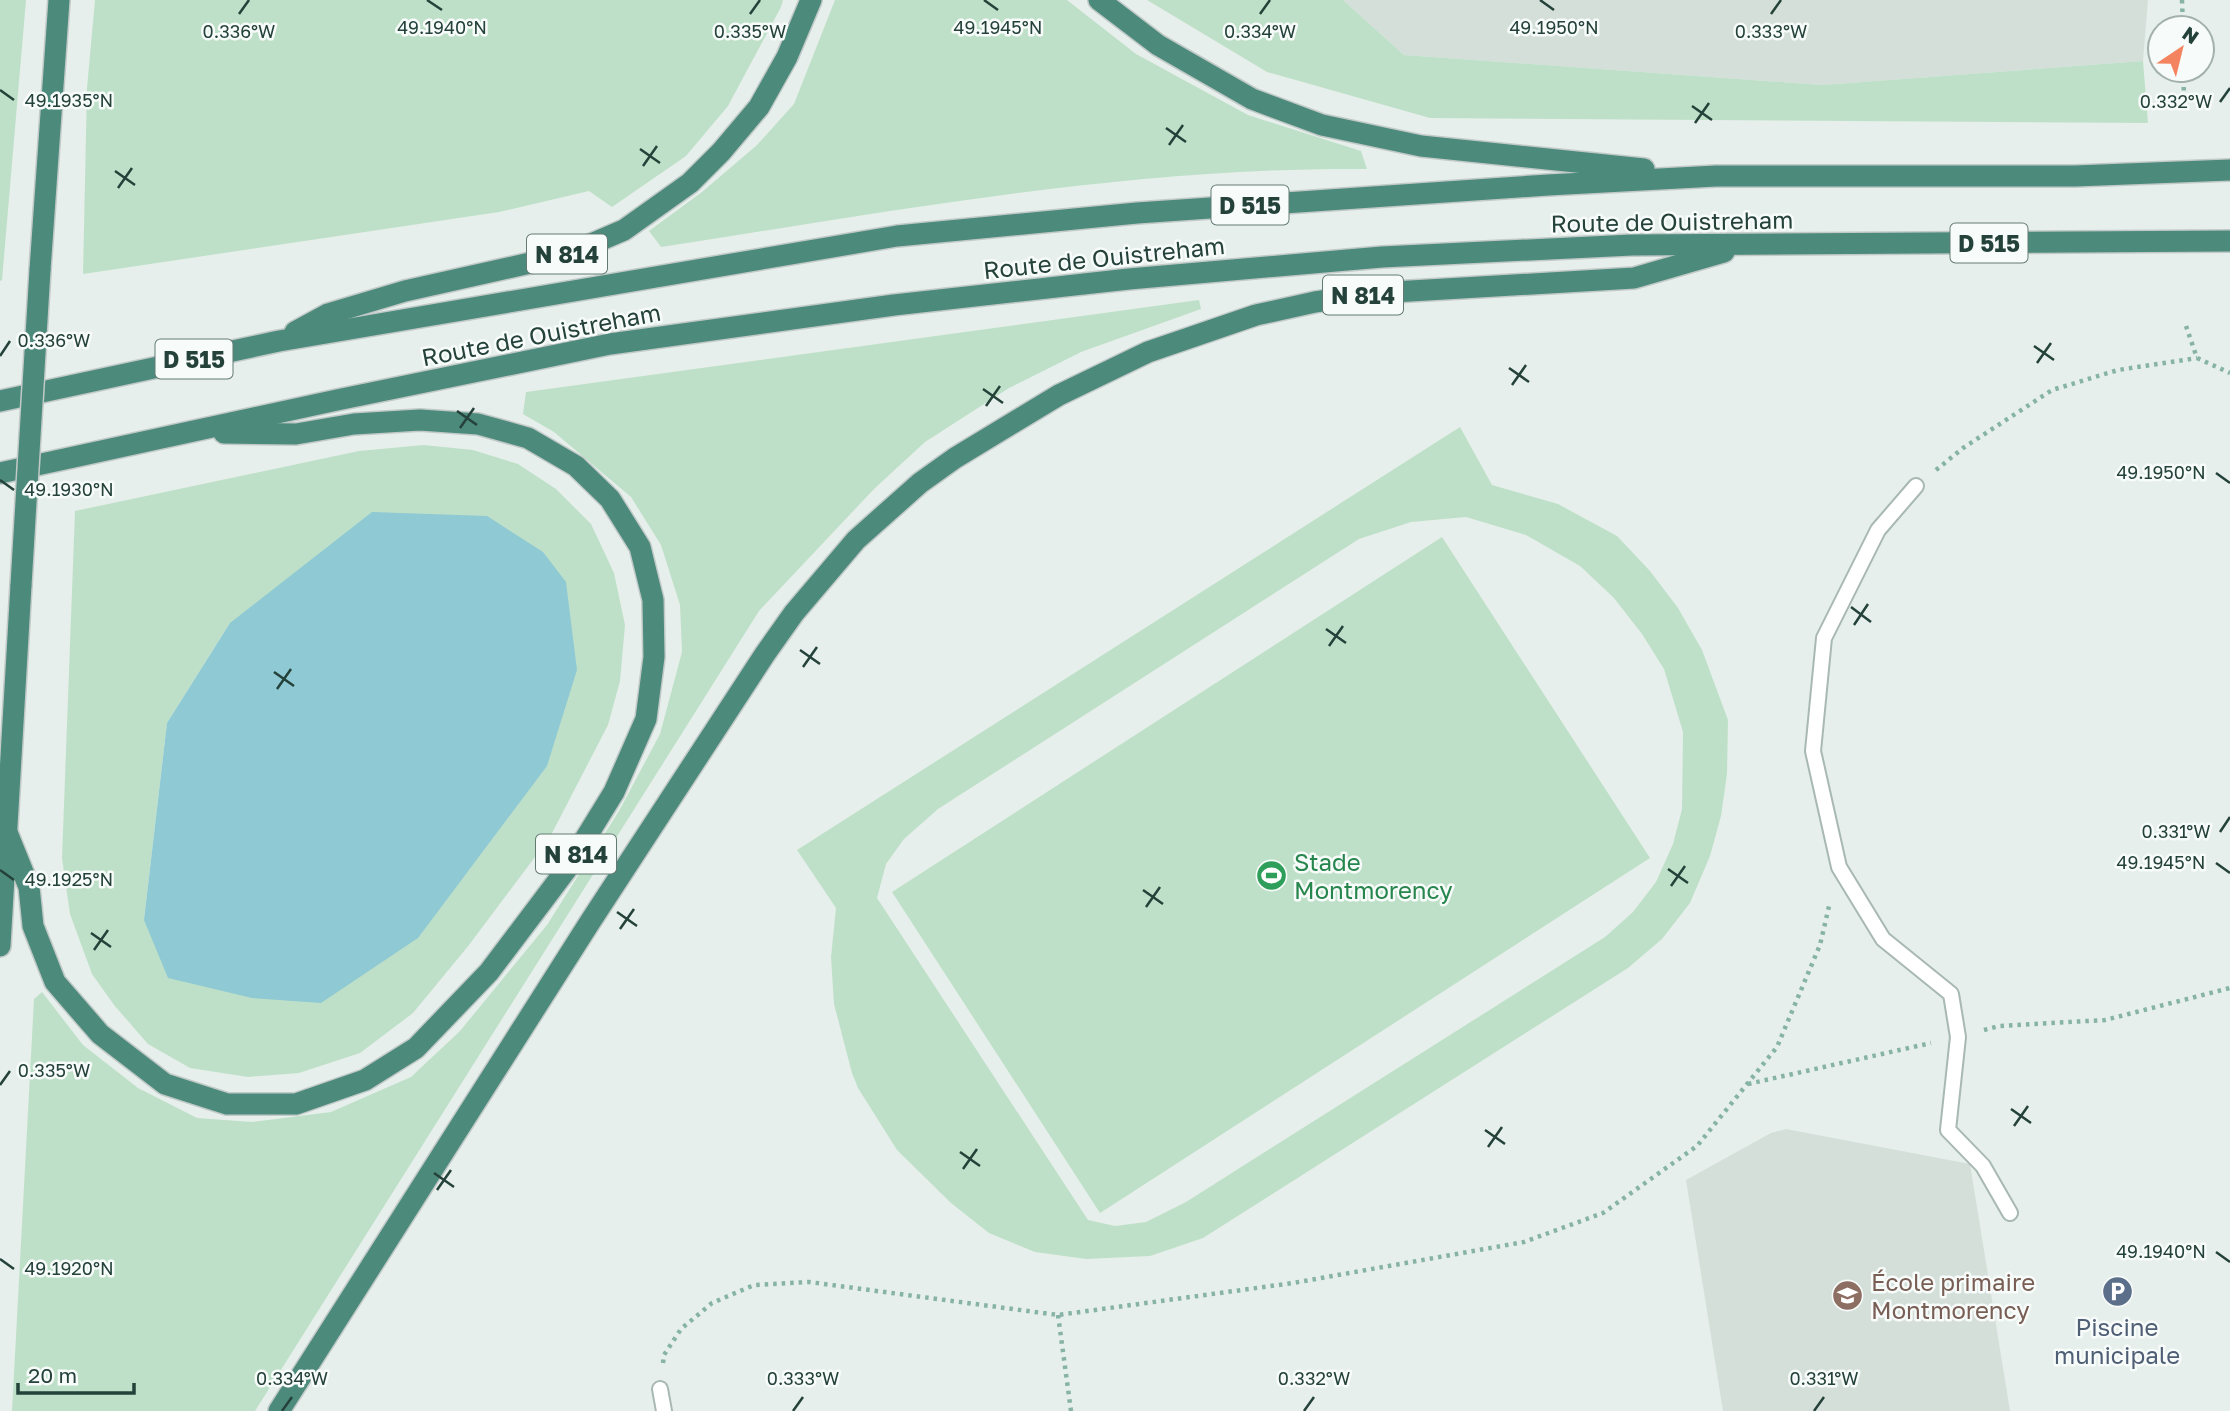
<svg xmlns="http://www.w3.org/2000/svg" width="2230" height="1411" font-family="'Golos Text',sans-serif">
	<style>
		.built { fill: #d4dfda }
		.green { fill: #bfe0c8; fill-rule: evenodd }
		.water { fill: #8ec9d4 }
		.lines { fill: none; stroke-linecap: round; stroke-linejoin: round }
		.service-casing { stroke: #a8b8b2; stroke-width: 18 }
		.trunk-casing { stroke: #c2cac8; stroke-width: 24 }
		.path { stroke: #86b3a5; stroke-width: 4.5; stroke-dasharray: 3.5 5; stroke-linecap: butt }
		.service { stroke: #fff; stroke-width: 14 }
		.trunk { stroke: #4c8a7c; stroke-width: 21 }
		.trunk-bridge-casing { stroke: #c2cac8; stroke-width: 24; stroke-linecap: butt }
		.trunk-bridge { stroke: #4c8a7c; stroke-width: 21 }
		.ticks { fill: none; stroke: #24423a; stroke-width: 2.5 }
		.labels { text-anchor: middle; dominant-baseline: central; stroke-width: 5; stroke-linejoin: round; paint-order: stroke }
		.shield { fill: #f7fbf9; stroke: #637a73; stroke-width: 2 }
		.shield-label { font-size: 23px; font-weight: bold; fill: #24423a }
		.street-label { font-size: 24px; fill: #24423a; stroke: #f7fbf9 }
		.leisure-label { font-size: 24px; fill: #27864d; stroke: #f7fbf9; text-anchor: start }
		.education-label { font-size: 24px; fill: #785e54; stroke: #f7fbf9; text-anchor: start }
		.service-label { font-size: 24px; fill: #4e5e75; stroke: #f7fbf9 }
		.ticks-label { font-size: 18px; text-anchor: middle; fill: #24423a; stroke: #f7fbf9; stroke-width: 5; stroke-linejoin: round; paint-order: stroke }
	</style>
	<rect width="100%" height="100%" fill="#e6efeb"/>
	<!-- built -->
	<g class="built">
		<polygon points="1343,0 2148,0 2143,61 1822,85 1404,55"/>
		<polygon points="1786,1129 1970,1164 2010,1411 1723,1411 1686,1180 1771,1133"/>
	</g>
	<!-- green -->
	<g class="green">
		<polygon points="0,0 26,0 2,280 0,281"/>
		<polygon points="95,0 783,0 781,7 728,106 686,156 612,207 589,191 499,212 83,274 87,88"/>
		<path d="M835,0H1067L1136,54L1248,115L1361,151L1367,169C1130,167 895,211 661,247L649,231L702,192L757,145L794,104Z"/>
		<polygon points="1147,0 1343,0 1404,55 1822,85 2143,61 2148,123 1430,118 1267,72"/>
		<polygon points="1199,300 1201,309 1081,352 1009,388 925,442 874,489 759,611 255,1411 12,1411 34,999 42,992 83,1045 138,1088 197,1118 252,1122 331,1112 411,1077 460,1031 547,925 619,811 660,734 682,652 680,605 661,545 631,497 554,432 523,414 526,392"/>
		<path d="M1460,427L1492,485L1558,504L1617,536L1650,571L1678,608L1702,650L1728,720L1727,774L1721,816L1710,856L1690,903L1662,939L1628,968L1203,1238L1150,1256L1086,1259L1035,1252L989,1233L951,1203L897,1150L858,1088L852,1073L834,1004L831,957L836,908L797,850ZM1466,517L1526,535L1580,566L1614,598L1642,634L1664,669L1683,732L1682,809L1673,844L1656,882L1633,912L1605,937L1186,1202L1146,1222L1115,1226L1088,1220L877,898L886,864L904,839L938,809L1359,539L1411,522Z"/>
		<path d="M424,445L473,450L518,464L556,489L591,524L614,573L625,625L620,681L608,725L550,837L469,945L413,1013L360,1053L299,1073L248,1077L190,1068L148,1044L114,1005L92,974L70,914L62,858L75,511L359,451ZM230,623L144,920L167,723Z"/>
		<polygon points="1442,537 1650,858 1100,1213 892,892"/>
	</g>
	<!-- water -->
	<polygon class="water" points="372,512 487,516 543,552 566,582 577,670 547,766 418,938 321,1003 252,998 168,978 144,920 167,723 230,623"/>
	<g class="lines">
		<defs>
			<g id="service">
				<polyline points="1916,486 1878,530 1824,638 1813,751 1839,867 1883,939 1951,994 1958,1037 1948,1130 1983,1166 2010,1213"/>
				<polyline points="660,1389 664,1411"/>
			</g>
			<g id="trunk">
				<polyline points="1099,0 1158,45 1252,99 1322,125 1421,146 1644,169"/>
				<polyline points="40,270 59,0"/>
				<polyline points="295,332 328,314 405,291 566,255 624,230 690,183 721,152 759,107 787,57 811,0"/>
				<polyline points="0,401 279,341 897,236 1137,213 1548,185 1716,176 2075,176 2230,170"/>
				<polyline points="0,473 337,400 610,344 894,305 1129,279 1382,257 1632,245 2230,241"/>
				<polyline points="6,830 29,887 33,926 55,982 100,1034 165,1084 227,1104 296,1104 365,1080 416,1048 489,972 566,870 614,792 646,719 654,657 653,600 640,547 610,499 576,466 528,438 478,424 420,420 354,424 296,434 224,433"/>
				<polyline points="0,946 21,585"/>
				<polyline points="279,1411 590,922 765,654 794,613 856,540 920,483 955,458 1059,395 1148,352 1256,315 1315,302 1376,293 1634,278 1724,252"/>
			</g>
		</defs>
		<!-- service casing -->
		<use href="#service" class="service-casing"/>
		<!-- trunk casing -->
		<use href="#trunk" class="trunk-casing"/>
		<!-- path -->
		<g class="path">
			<polyline points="2182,0 2183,28"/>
			<polyline points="2183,70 2184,95"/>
			<polyline points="2186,326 2197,358 2230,373"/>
			<polyline points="1936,470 1963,448 2052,390 2118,370 2197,358"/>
			<polyline points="1984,1030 1999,1026 2105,1020 2230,988"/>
			<polyline points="1748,1084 1931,1043"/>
			<polyline points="1058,1315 1071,1411"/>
			<polyline points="663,1363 664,1355 681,1329 712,1303 754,1285 809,1282 1058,1315 1293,1283 1524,1242 1603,1213 1697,1146 1777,1047 1820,945 1830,902"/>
		</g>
		<!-- service -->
		<use href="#service" class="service"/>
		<!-- trunk -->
		<use href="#trunk" class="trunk"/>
		<defs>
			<polyline id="trunk-bridge" points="21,585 40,270"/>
		</defs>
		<!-- trunk-bridge casing -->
		<use href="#trunk-bridge" class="trunk-bridge-casing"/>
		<!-- trunk-bridge -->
		<use href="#trunk-bridge" class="trunk-bridge"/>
	</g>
	<!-- ticks -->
	<path class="ticks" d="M427,0L442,10M984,0L998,10M1540,0L1554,10M239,14L249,0M750,14L760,0M1260,14L1270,0M1771,14L1781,0M0,90L14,100M2220,102L2230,88M1692,106L1712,120M1695,123L1709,103M1166,128L1186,142M1169,145L1183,125M640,149L660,163M643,166L657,146M115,171L135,185M118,188L132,168M2034,346L2054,360M0,356L10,341M2037,363L2051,343M1509,368L1529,382M1512,385L1526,365M983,389L1003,403M986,406L1000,386M457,411L477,425M460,428L474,408M2216,473L2230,483M0,480L14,490M1851,607L1871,622M1854,625L1868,604M1326,629L1346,643M1329,646L1343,626M800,650L820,664M803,667L817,647M274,672L294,686M277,689L291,669M2220,832L2230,817M2216,863L2230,873M1668,869L1688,883M0,870L14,880M1671,886L1685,866M1143,890L1163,904M1146,907L1160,887M617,912L637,926M620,929L634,909M91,933L111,947M94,950L108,930M0,1085L10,1071M2011,1109L2031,1123M2014,1126L2028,1106M1485,1130L1505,1144M1488,1147L1502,1127M960,1152L980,1166M963,1169L977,1149M434,1173L454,1187M437,1190L451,1170M2216,1252L2230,1262M0,1259L14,1269M282,1411L292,1397M793,1411L803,1397M1304,1411L1314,1397M1814,1411L1824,1397"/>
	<!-- icons -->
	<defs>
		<symbol id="stadium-disc" viewBox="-11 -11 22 22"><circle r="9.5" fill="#2e9e5b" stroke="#f7fbf9"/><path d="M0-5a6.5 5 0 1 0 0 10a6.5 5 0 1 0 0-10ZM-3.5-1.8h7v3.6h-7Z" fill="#fff"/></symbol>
		<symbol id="parking-disc" viewBox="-11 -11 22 22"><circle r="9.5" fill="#5c6f8a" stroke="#f7fbf9"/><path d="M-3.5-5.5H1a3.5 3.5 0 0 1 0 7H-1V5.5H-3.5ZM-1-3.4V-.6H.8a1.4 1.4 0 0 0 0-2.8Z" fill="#fff"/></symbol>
		<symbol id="school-disc" viewBox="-11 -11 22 22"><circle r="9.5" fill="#8d6e63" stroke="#f7fbf9"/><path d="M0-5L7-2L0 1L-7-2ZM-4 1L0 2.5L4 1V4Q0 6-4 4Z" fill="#fff"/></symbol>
	</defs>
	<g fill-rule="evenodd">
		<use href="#stadium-disc" x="1254" y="858" width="35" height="35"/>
		<use href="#parking-disc" x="2100" y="1274" width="35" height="35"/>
		<use href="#school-disc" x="1830" y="1278" width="35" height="35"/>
	</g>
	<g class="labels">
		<!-- shield labels -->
		<g class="shield">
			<rect x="1211.5" y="185.5" width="77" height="39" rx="5"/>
			<rect x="1950.5" y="223.5" width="77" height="39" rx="5"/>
			<rect x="527" y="234.5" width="80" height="39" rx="5"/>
			<rect x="1323" y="275.5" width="80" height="39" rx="5"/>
			<rect x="155.5" y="339.5" width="77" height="39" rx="5"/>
			<rect x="536" y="834.5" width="80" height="39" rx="5"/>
		</g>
		<g class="shield-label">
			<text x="1250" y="205">D 515</text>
			<text x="1989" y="243">D 515</text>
			<text x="567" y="254">N 814</text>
			<text x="1363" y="295">N 814</text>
			<text x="194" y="359">D 515</text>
			<text x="576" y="854">N 814</text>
		</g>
		<!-- street labels -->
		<g class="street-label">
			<text transform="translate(1672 221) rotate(-1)">Route de Ouistreham</text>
			<text transform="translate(1104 257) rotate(-6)">Route de Ouistreham</text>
			<text transform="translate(541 334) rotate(-11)">Route de Ouistreham</text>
		</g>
		<!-- leisure labels -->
		<g class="leisure-label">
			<text x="1294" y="861">Stade<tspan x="1294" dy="28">Montmorency</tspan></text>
		</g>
		<!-- education labels -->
		<g class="education-label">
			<text x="1871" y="1281">École primaire<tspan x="1871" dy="28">Montmorency</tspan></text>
		</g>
		<!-- service labels -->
		<g class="service-label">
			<text x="2117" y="1326">Piscine<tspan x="2117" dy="28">municipale</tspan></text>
		</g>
	</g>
	<g class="ticks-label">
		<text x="442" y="34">49.1940°N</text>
		<text x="998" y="34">49.1945°N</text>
		<text x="1554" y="34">49.1950°N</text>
		<text x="239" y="38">0.336°W</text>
		<text x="750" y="38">0.335°W</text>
		<text x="1260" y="38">0.334°W</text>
		<text x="1771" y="38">0.333°W</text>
		<text x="69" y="107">49.1935°N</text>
		<text x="2176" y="108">0.332°W</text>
		<text x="54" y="347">0.336°W</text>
		<text x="2161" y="479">49.1950°N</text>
		<text x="69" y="496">49.1930°N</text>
		<text x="2176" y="838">0.331°W</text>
		<text x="2161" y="869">49.1945°N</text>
		<text x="69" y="886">49.1925°N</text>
		<text x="54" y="1077">0.335°W</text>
		<text x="2161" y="1258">49.1940°N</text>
		<text x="69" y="1275">49.1920°N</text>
		<text x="292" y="1385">0.334°W</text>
		<text x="803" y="1385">0.333°W</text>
		<text x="1314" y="1385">0.332°W</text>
		<text x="1824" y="1385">0.331°W</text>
	</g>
	<!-- north arrow -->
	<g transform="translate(2181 49) rotate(35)"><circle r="33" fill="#f7fbf9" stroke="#a3b1ad" stroke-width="2"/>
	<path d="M0-5L12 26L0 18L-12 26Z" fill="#f4845f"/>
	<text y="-10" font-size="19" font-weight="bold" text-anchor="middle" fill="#24423a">N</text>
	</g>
	<!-- scale -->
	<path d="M18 1383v10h116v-10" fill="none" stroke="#24423a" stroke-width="3.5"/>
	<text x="28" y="1383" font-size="21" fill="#24423a" stroke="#f7fbf9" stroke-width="5" paint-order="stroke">20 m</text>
</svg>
